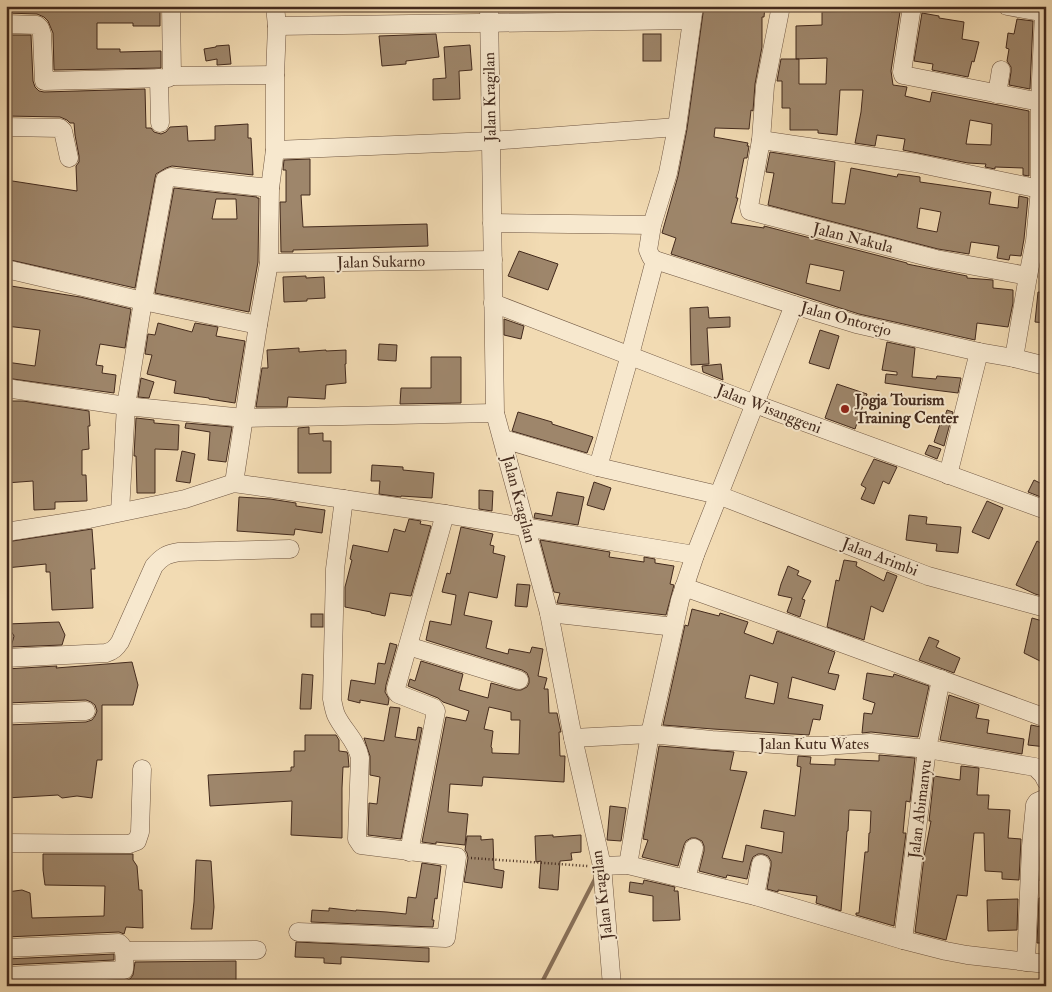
<svg xmlns="http://www.w3.org/2000/svg" width="1052" height="992" font-family="'IM FELL Double Pica',serif">
	<style>
		.lines { fill: none; stroke-linecap: round; stroke-linejoin: round }
		.stream { stroke: #887058; stroke-width: 4 }
		.building { fill: #9e866b; stroke: #432a1d; fill-rule: evenodd }
		.minor-casing { stroke: #6f5642; stroke-width: 19 }
		.path { stroke: #432a1d; stroke-width: 2.5; stroke-dasharray: 1 2.5; stroke-linecap: butt }
		.minor { stroke: #f7e8ce; stroke-width: 18 }
		.poi-dot { fill: #8f2418; stroke: #f7e8ce; stroke-width: 2 }
		.labels { text-anchor: middle; dominant-baseline: central; stroke-width: 4; stroke-linejoin: round; paint-order: stroke }
		.street-label { font-size: 16px; fill: #432a1d; stroke: #f7e8ce }
		.poi-label { font-size: 16px; font-weight: bold; fill: #432a1d; stroke: #f7e8ce; text-anchor: start }
	</style>
	<rect width="100%" height="100%" fill="#f2dbb3"/>
	<filter id="stains"><feTurbulence type="fractalNoise" baseFrequency=".004" numOctaves="4"/><feColorMatrix values="0 0 0 0 .2 0 0 0 0 .09 0 0 0 0 .02 0 0 0 .5 -.17"/></filter>
	<radialGradient id="worn" r=".72"><stop offset=".6" stop-color="#630" stop-opacity="0"/><stop offset="1" stop-color="#630" stop-opacity=".3"/></radialGradient>
	<g class="lines">
		<!-- stream -->
		<polyline class="stream" points="540,986 596,877"/>
	</g>
	<!-- building -->
	<g class="building">
		<polygon points="6,6 160,6 160,26 133,26 133,23 97,23 97,49 120,49 120,52 161,51 161,68 54,70 53,33 48,21 44,17 37,14 6,13"/>
		<path d="M704,6H765L764,17H762V47L755,84L753,111L751,110L749,129L715,128L714,137L748,143L747,146H749L747,158H744L736,198H738L731,223L764,228V226L907,263V264L967,276V278L993,280V288L1013,290V303L1008,327L977,323L975,340L859,314L671,254L676,238L662,233L678,176L687,129ZM810,264L844,271L840,291L806,283Z"/>
		<path d="M876,10H891V12H900L891,71L893,85L907,87L905,96L930,102L932,92L1029,111V176L1023,175V168L995,167V169L985,167L986,164L968,163L903,150L905,139L877,135L875,146L855,143L861,112L863,90H840L837,135L818,133V130H790V108H782V81H777L781,59H799V84H826L827,58L796,59V26L822,25V12L876,11ZM970,120L992,124L991,145L966,144Z"/>
		<polygon points="922,13 939,16 939,18 964,22 962,39 979,42 974,62 972,61 968,77 932,70 933,64 914,61"/>
		<polygon points="1017,19 1033,21 1030,89 1009,85 1011,72 1011,67 1007,61 1009,49 1006,48 1008,33 1014,34"/>
		<polygon points="436,34 439,57 406,61 406,64 382,66 379,36"/>
		<rect x="643" y="34" width="18" height="27"/>
		<polygon points="6,35 31,35 33,81 35,87 39,91 44,92 145,89 146,128 151,128 154,132 161,134 166,132 170,127 187,126 188,141 215,140 215,126 248,124 248,138 251,138 253,175 172,166 166,168 156,174 155,178 135,288 6,259 6,180 77,191 76,166 79,162 79,156 75,135 74,123 70,123 67,120 60,117 6,116"/>
		<polygon points="229,45 231,64 217,65 217,59 206,61 204,49 216,47 216,46"/>
		<polygon points="470,45 472,70 459,71 460,99 433,100 433,79 446,78 444,47"/>
		<path d="M770,152L835,162L832,203L845,204L851,168L897,177L898,174L920,177V182L991,192L989,204L1018,208L1019,196L1028,198L1024,239L1021,256L1010,255L1009,260L997,258L999,246L971,242L969,254L938,249L768,205L774,173L766,172ZM920,208L941,212L937,232L917,228Z"/>
		<polygon points="310,159 310,195 301,195 303,227 427,224 428,246 293,250 293,252 281,252 280,202 286,202 286,170 283,170 284,160"/>
		<path d="M174,188L257,197V198H259L258,262L249,312L155,293ZM216,199H236L237,219H212Z"/>
		<polygon points="519,251 558,264 548,290 508,276"/>
		<polygon points="306,276 306,278 324,277 325,298 307,299 307,301 284,302 283,277"/>
		<polygon points="11,286 80,297 131,309 125,348 100,344 96,365 103,366 102,373 116,375 114,393 6,378 6,362 35,366 40,330 6,326"/>
		<polygon points="1038,292 1046,293 1046,323 1035,322"/>
		<polygon points="708,307 709,318 730,317 730,327 707,328 709,364 691,365 690,308"/>
		<polygon points="504,319 524,326 521,339 504,335"/>
		<polygon points="158,323 192,332 195,323 218,327 216,336 245,341 235,403 209,399 209,398 174,393 176,381 147,374 152,355 145,354 148,334 155,335"/>
		<polygon points="820,330 839,336 829,369 809,363"/>
		<polygon points="887,342 915,348 912,377 936,379 937,376 961,378 958,393 926,389 885,383 886,374 897,375 897,372 882,370"/>
		<polygon points="379,344 397,345 396,361 378,360"/>
		<polygon points="299,348 299,352 326,350 326,351 346,350 346,364 345,364 346,383 326,385 325,399 288,397 287,407 256,407 262,368 268,368 267,350"/>
		<polygon points="431,357 461,357 461,403 400,404 401,388 431,388"/>
		<polygon points="721,364 723,380 703,372 702,366"/>
		<polygon points="141,378 154,382 149,398 138,397"/>
		<polygon points="837,384 867,394 855,429 825,418"/>
		<polygon points="6,401 23,401 89,411 90,426 88,426 89,449 82,450 82,475 86,475 87,501 55,502 55,509 34,510 33,481 6,483"/>
		<polygon points="947,410 953,412 944,446 934,442 940,424 942,425"/>
		<polygon points="518,412 552,422 552,424 593,437 587,453 512,431"/>
		<polygon points="136,418 154,420 154,423 179,425 178,450 155,449 155,493 137,493 136,456 134,456"/>
		<polygon points="186,423 232,427 226,462 208,460 210,432 185,428"/>
		<polygon points="309,427 309,434 323,433 323,441 331,441 331,473 298,473 298,428"/>
		<polygon points="929,445 941,449 937,459 925,454"/>
		<polygon points="182,451 195,454 190,483 176,481"/>
		<polygon points="874,459 897,467 889,484 883,481 874,504 861,499 866,488 861,485"/>
		<polygon points="372,465 403,467 403,470 434,473 432,498 401,496 401,497 379,494 380,481 371,481"/>
		<polygon points="1034,480 1046,486 1046,499 1028,492"/>
		<polygon points="594,482 611,488 604,510 587,505"/>
		<polygon points="479,490 493,491 492,511 479,509"/>
		<polygon points="557,492 584,497 578,525 534,518 535,513 552,516"/>
		<polygon points="239,497 270,499 296,503 296,506 325,510 322,533 295,529 294,535 237,531"/>
		<polygon points="987,501 1003,508 989,539 972,532"/>
		<polygon points="909,515 927,517 926,524 961,527 958,553 936,551 937,544 906,540"/>
		<polygon points="409,519 421,521 420,524 431,526 411,596 390,593 385,616 371,613 371,612 345,607 345,587 352,560 350,559 353,545 388,552 394,529 405,532"/>
		<path d="M461,527L493,534L490,545L494,546L493,553L505,556L497,598L469,592L464,615L492,621L486,648L508,654L509,649L530,653L532,647L543,649L538,676L547,678L544,689H548L549,713H557L561,732H559L560,756H565L564,782L483,777L482,786L450,784L448,812L468,814L465,845L436,842V844L422,842L446,717L466,721L469,711L443,702L438,698L408,686L410,679L415,681L421,661L463,674L459,690L488,698L491,683L516,690H521L527,687L529,683V678L527,673L522,670L426,640L430,621L451,625L456,595L442,592L447,573L450,574ZM489,707L511,712V720H520L519,754L492,753V748L491,747L493,731L484,729Z"/>
		<polygon points="92,529 95,569 91,569 93,608 52,610 50,572 46,572 46,564 6,568 6,542"/>
		<polygon points="540,540 610,552 609,557 644,562 644,557 655,559 655,563 674,566 670,584 674,585 666,615 557,603 560,593 554,592"/>
		<polygon points="1037,541 1046,546 1046,597 1035,594 1016,585"/>
		<polygon points="844,560 857,562 856,566 884,581 887,572 897,576 883,612 871,606 864,640 827,627 836,580 839,581"/>
		<polygon points="788,566 799,571 797,575 811,581 802,599 805,600 800,617 787,612 792,598 778,595 781,584"/>
		<polygon points="517,584 530,585 527,607 515,606"/>
		<path d="M692,609L719,616L720,613L748,622L744,633L773,644L777,631L835,652L828,673L839,675L835,690L792,677L788,698L823,705L820,720L813,719L809,735L713,729L663,725L685,625L688,626ZM750,675L778,683L774,704L745,698Z"/>
		<rect x="311" y="614" width="12" height="13"/>
		<polygon points="1032,618 1046,622 1046,664 1024,653"/>
		<polygon points="59,622 65,635 62,645 11,647 14,636 7,624"/>
		<polygon points="929,637 939,641 936,647 960,658 954,673 919,660"/>
		<polygon points="390,643 397,645 386,685 385,692 389,699 388,705 360,700 360,703 348,700 351,680 375,684 378,663 385,664"/>
		<polygon points="132,662 138,685 133,705 102,705 102,760 97,760 92,798 77,796 62,798 58,795 6,798 6,725 86,722 92,720 95,716 97,711 95,705 91,702 86,700 6,703 6,669 57,666 56,668"/>
		<polygon points="867,673 893,677 894,674 929,686 918,737 871,732 862,733 864,713 872,714 875,703 863,699"/>
		<polygon points="302,674 313,675 311,709 300,709"/>
		<polygon points="949,695 979,705 976,718 989,720 987,733 1024,739 1022,754 940,740"/>
		<polygon points="390,707 400,708 395,737 416,740 418,727 422,728 401,839 368,835 369,803 377,804 380,777 370,775 370,756 364,738 384,741"/>
		<polygon points="1031,725 1046,728 1046,747 1028,745"/>
		<polygon points="305,735 336,735 339,740 339,751 347,752 348,755 349,767 343,767 342,788 342,838 291,835 292,801 210,806 208,775 291,771 291,767 294,767 294,751 305,751"/>
		<polygon points="659,746 734,752 730,770 747,772 722,858 743,862 746,845 782,853 784,832 761,828 764,810 795,816 801,767 797,766 798,756 811,757 810,764 835,765 835,759 879,761 879,755 915,758 910,802 906,801 903,833 906,833 894,926 856,915 856,913 859,913 865,852 868,852 869,833 870,833 871,811 849,810 848,831 847,831 841,911 816,903 817,896 778,890 778,892 767,889 771,866 771,861 768,856 763,854 758,854 753,857 751,862 747,879 727,875 726,878 699,871 704,851 704,846 702,841 696,838 691,838 686,841 684,845 678,866 642,857 648,840 643,839"/>
		<polygon points="961,766 979,768 977,795 989,795 988,809 1010,810 1008,838 1021,839 1019,880 1002,879 1002,872 985,871 984,833 974,833 967,896 957,895 946,940 915,932 924,857 931,821 929,821 934,776 960,780"/>
		<polygon points="610,806 626,808 621,841 607,840"/>
		<polygon points="1046,833 1046,881 1040,881 1043,834"/>
		<polygon points="553,835 553,837 581,835 581,852 571,853 572,860 560,861 558,890 539,888 541,861 536,862 535,836"/>
		<polygon points="467,836 481,836 481,840 493,839 494,869 504,871 502,888 464,882 468,858 467,853 465,850"/>
		<polygon points="43,854 133,854 133,860 137,866 139,890 142,890 143,928 126,927 124,934 119,932 6,937 6,919 8,919 7,892 22,890 30,893 32,918 104,916 105,886 45,885 43,870"/>
		<polygon points="196,860 211,861 214,907 212,929 191,929 194,902"/>
		<polygon points="422,863 441,866 437,899 435,898 432,920 434,920 433,927 311,922 312,910 329,911 329,908 356,911 356,910 387,912 406,914 408,897 416,898"/>
		<polygon points="644,880 675,887 674,891 678,891 680,920 653,921 653,896 629,892 630,882 643,884"/>
		<polygon points="1039,898 1046,898 1046,943 1037,943"/>
		<polygon points="1018,899 1017,930 988,931 987,900"/>
		<polygon points="296,942 429,948 429,962 341,957 341,964 324,963 324,958 295,957"/>
		<polygon points="114,954 114,960 6,965 6,959"/>
		<polygon points="236,961 236,986 23,986 125,981 130,979 133,975 135,962"/>
	</g>
	<g class="lines">
		<defs>
			<g id="minor">
				<polyline points="171,6 172,76"/>
				<polyline points="275,6 277,26 691,20"/>
				<polyline points="489,6 495,413 549,613 573,738 602,866 612,986"/>
				<polyline points="694,6 677,127 668,173 652,225 648,250 651,257 655,260 794,305 856,324 979,352 1014,358 1046,366"/>
				<polyline points="781,6 765,86 761,140 749,207 750,211 936,259 1028,276"/>
				<polyline points="912,6 902,72 903,75 1040,102"/>
				<polyline points="1007,6 1046,13"/>
				<polyline points="6,24 37,25 40,28 42,34 44,81 168,78 172,76 275,75"/>
				<polyline points="159,78 160,123"/>
				<polyline points="997,94 1001,70"/>
				<polyline points="6,127 60,128 63,131 69,158"/>
				<polyline points="761,140 916,163 1040,189"/>
				<polyline points="275,150 491,141 677,127"/>
				<polyline points="492,223 652,225"/>
				<polyline points="269,263 493,260"/>
				<polyline points="6,269 143,301 258,325"/>
				<polyline points="493,303 755,404 1046,510"/>
				<polyline points="1014,358 1028,276 1035,241 1040,189 1040,102 1044,12"/>
				<polyline points="6,388 126,406 244,418 495,413"/>
				<polyline points="503,439 598,467 718,495 928,576 1046,608"/>
				<polyline points="598,467 630,355 655,260"/>
				<polyline points="948,475 979,352"/>
				<polyline points="234,483 258,325 269,263 270,188 275,150 275,75 277,26"/>
				<polyline points="120,512 126,406 143,301 165,180 171,177 270,188"/>
				<polyline points="6,532 89,519 185,499 234,483 445,514 695,555"/>
				<polyline points="684,587 825,637 1046,718"/>
				<polyline points="549,613 666,626"/>
				<polyline points="408,646 519,680"/>
				<path d="M6,658L106,653C113,651 116,648 120,642L154,566C162,557 166,554 179,552L290,549"/>
				<polyline points="6,714 86,711"/>
				<polyline points="573,738 650,734 712,740 803,746 823,746 870,743 927,749 1035,767 1043,775 1046,781"/>
				<polyline points="6,843 129,844 137,841 140,832 142,769"/>
				<polyline points="409,852 436,711 434,708 398,694 396,691 396,688 445,514"/>
				<polyline points="628,865 650,734 680,600 695,555 794,305"/>
				<polyline points="602,866 628,865 755,896 903,940 946,951 967,955 1046,964"/>
				<polyline points="686,879 694,848"/>
				<polyline points="755,896 761,864"/>
				<path d="M298,932L446,938L457,857L361,845L357,839L360,758C357,741 343,730 336,715C334,710 333,704 332,699L335,569L344,499"/>
				<polyline points="903,940 927,749 941,679"/>
				<path d="M6,948L119,943C127,949 124,962 124,970L6,976"/>
				<polyline points="124,951 257,950"/>
				<polyline points="1026,962 1031,846 1035,805 1037,802 1046,798"/>
			</g>
		</defs>
		<!-- minor casing -->
		<use href="#minor" class="minor-casing"/>
		<!-- path -->
		<polyline class="path" points="471,858 588,866"/>
		<!-- minor -->
		<use href="#minor" class="minor"/>
	</g>
	<!-- markers -->
	<circle class="poi-dot" cx="845" cy="409" r="5"/>
	<g class="labels">
		<!-- street labels -->
		<g class="street-label">
			<text transform="translate(490 97) rotate(-91)">Jalan Kragilan</text>
			<text transform="translate(853 238) rotate(14)">Jalan Nakula</text>
			<text transform="translate(381 262) rotate(-1)">Jalan Sukarno</text>
			<text transform="translate(846 319) rotate(15)">Jalan Ontorejo</text>
			<text transform="translate(769 409) rotate(21)">Jalan Wisanggeni</text>
			<text transform="translate(519 499) rotate(75)">Jalan Kragilan</text>
			<text transform="translate(880 557) rotate(21)">Jalan Arimbi</text>
			<text x="814" y="744">Jalan Kutu Wates</text>
			<text transform="translate(920 809) rotate(-83)">Jalan Abimanyu</text>
			<text transform="translate(602 895) rotate(-97)">Jalan Kragilan</text>
		</g>
		<!-- poi labels -->
		<g class="poi-label">
			<text x="855" y="400">Jogja Tourism<tspan x="855" dy="18">Training Center</tspan></text>
		</g>
	</g>
	<!-- margin -->
	<rect width="1052" height="992" fill="none" stroke="#f2dbb3" stroke-width="25"/>
	<rect x="8" y="8" width="1037" height="977" fill="none" stroke="#432a1d" stroke-width="2.5"/>
	<rect x="12" y="12" width="1027" height="967" fill="none" stroke="#432a1d"/>
	<rect width="100%" height="100%" filter="url(#stains)"/>
	<rect width="100%" height="100%" fill="url(#worn)"/>
</svg>
